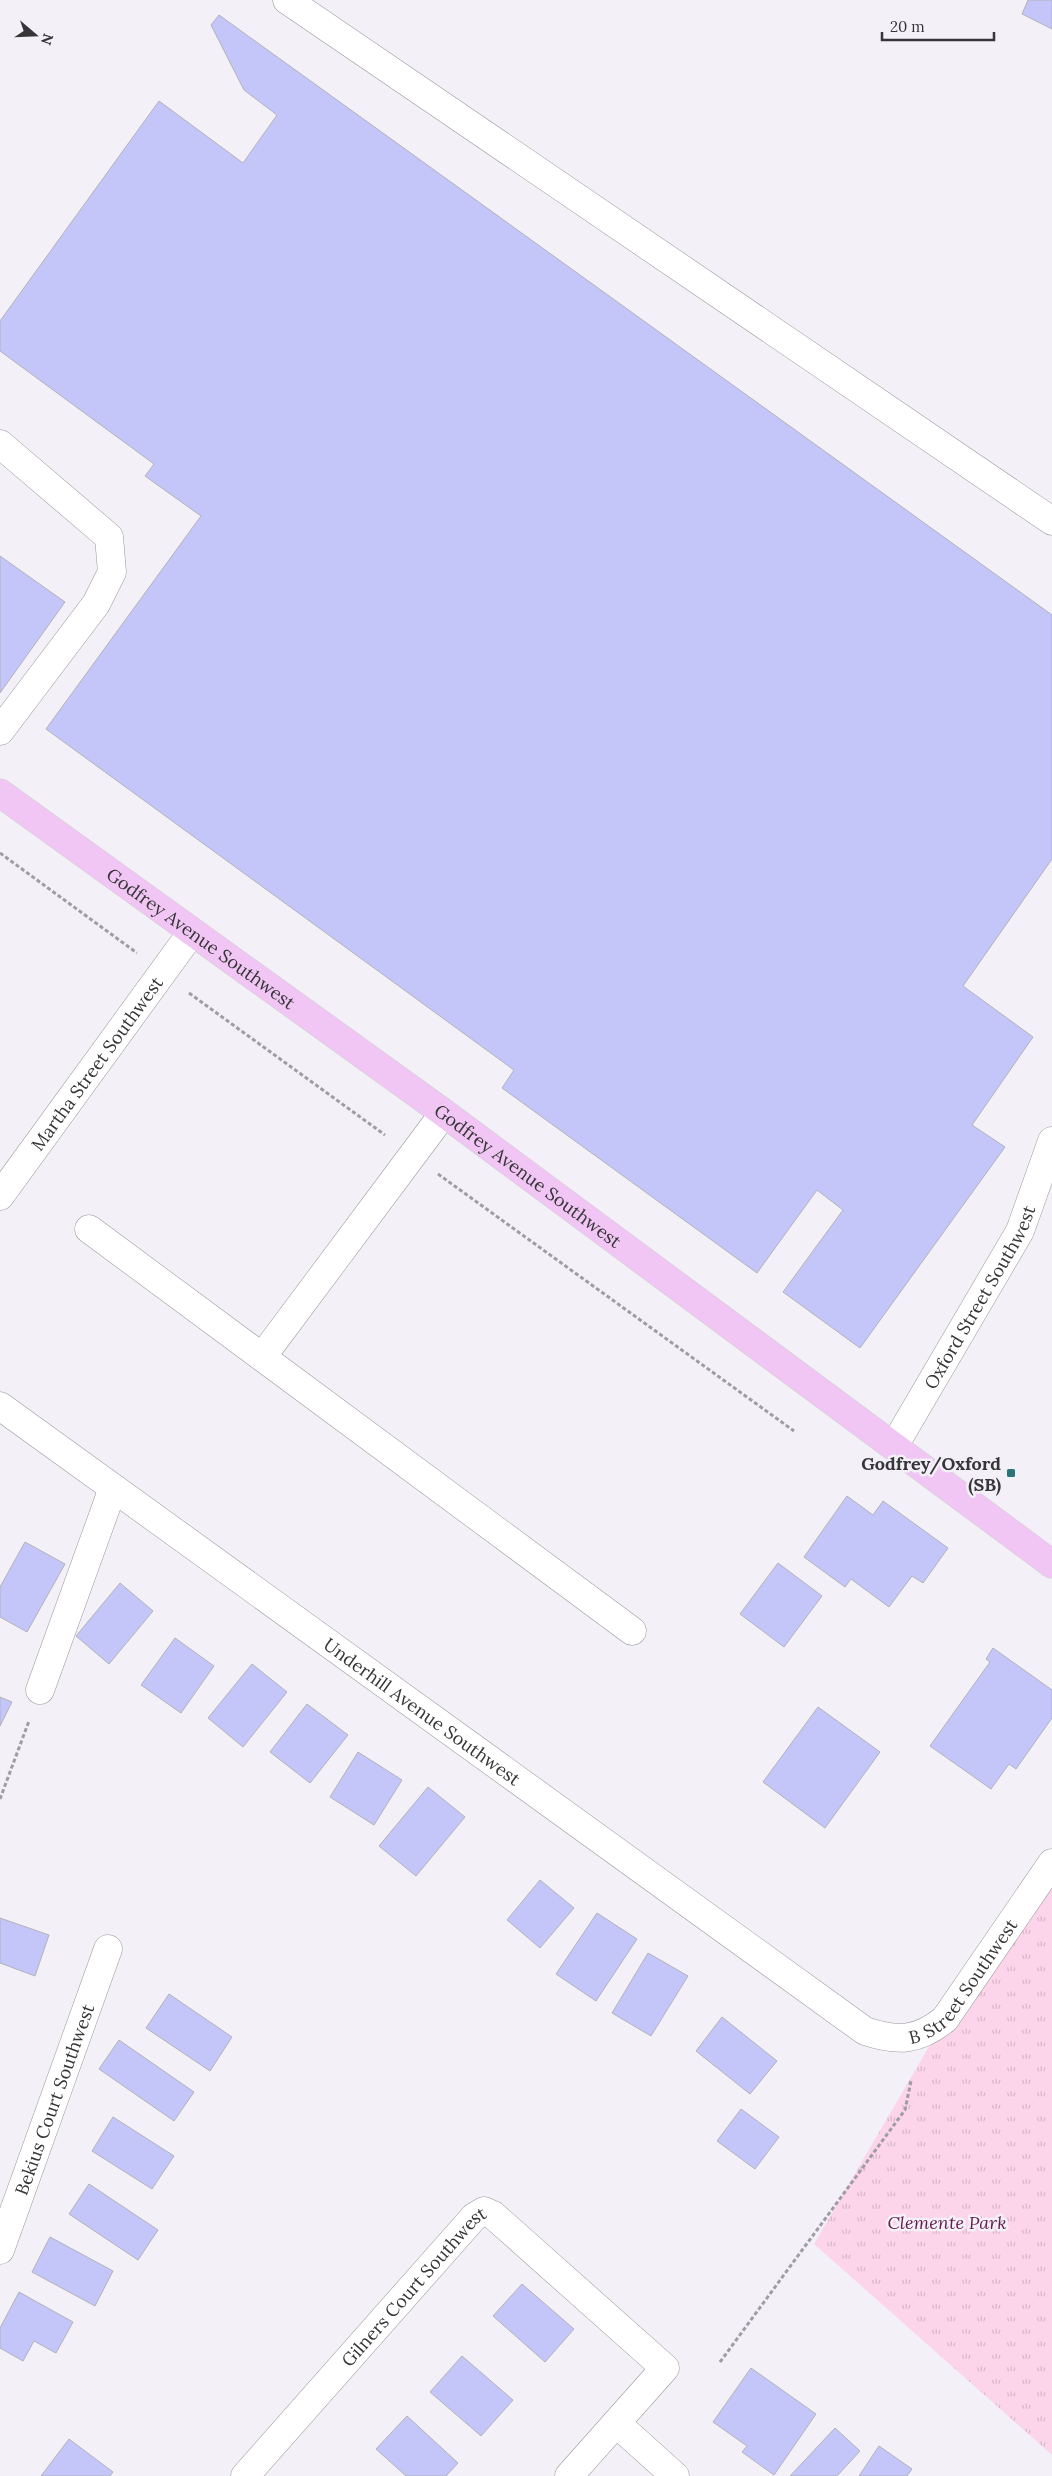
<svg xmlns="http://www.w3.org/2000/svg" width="1052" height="2476" font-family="Lora,serif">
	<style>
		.grass { fill: url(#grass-tufts) }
		.building { fill: #c4c6f9; stroke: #b1b2b9 }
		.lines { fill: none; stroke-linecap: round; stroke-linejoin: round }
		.minor-casing { stroke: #99979d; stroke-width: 29 }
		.major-casing { stroke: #cfcfcf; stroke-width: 29 }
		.path { stroke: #9f9da3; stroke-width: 3; stroke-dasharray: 4 2.5; stroke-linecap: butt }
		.minor { stroke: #fff; stroke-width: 28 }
		.major { stroke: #f1c6f4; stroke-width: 28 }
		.poi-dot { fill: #2b757a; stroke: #f3f0f8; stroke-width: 2 }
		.labels { text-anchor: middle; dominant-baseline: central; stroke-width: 5; stroke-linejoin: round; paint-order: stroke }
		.street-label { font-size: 18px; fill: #363537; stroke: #f3f0f8 }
		.poi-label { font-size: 18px; font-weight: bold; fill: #363537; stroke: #f3f0f8; text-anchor: end }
		.park-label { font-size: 18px; font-style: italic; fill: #661c4c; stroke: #f3f0f8 }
	</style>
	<defs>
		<pattern id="grass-tufts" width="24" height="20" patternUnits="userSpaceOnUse" patternTransform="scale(1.25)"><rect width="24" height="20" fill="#fcd5ea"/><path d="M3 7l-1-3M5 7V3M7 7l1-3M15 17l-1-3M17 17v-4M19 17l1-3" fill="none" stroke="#d9b7c9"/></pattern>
	</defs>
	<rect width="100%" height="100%" fill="#f3f0f8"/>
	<!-- grass -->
	<polygon class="grass" points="1052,1863 1052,2455 814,2244 945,2019"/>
	<!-- building -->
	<g class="building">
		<polygon points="1028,0 1052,0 1052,29 1022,14"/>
		<polygon points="219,15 1052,615 1052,859 963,986 1033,1037 972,1125 1005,1147 860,1348 783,1292 843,1210 817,1190 757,1273 502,1088 514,1070 46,729 201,516 145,476 154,464 0,351 0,321 159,101 243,163 277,115 244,90 211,25"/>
		<polygon points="0,556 65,602 0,693"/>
		<polygon points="847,1496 873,1515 883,1501 948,1548 923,1583 912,1576 889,1607 851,1579 845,1587 804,1557"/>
		<polygon points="25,1542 65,1564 27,1632 0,1617 0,1587"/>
		<polygon points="778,1563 822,1596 784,1647 740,1614"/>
		<polygon points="120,1583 153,1611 109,1664 76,1636"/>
		<polygon points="175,1638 214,1666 181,1713 141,1685"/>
		<polygon points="993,1648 1052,1690 1052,1718 1016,1769 1009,1764 991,1789 930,1746 990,1662 986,1659"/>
		<polygon points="252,1664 287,1692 243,1747 208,1718"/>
		<polygon points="0,1697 12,1702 0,1726"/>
		<polygon points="307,1704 348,1735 310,1783 270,1752"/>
		<polygon points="818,1707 880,1752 825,1828 763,1782"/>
		<polygon points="358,1752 402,1780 374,1825 330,1797"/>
		<polygon points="428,1787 465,1817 416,1876 379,1846"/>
		<polygon points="540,1880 574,1908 540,1948 507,1920"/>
		<polygon points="597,1913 637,1939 596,2001 556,1974"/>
		<polygon points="0,1918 49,1935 35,1976 0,1963"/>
		<polygon points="648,1953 688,1976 651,2036 612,2013"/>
		<polygon points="169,1994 232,2037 210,2071 146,2028"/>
		<polygon points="722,2017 777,2061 750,2094 696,2051"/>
		<polygon points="119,2040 194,2092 174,2121 99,2069"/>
		<polygon points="741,2109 779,2137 755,2169 717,2141"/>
		<polygon points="113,2117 174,2156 152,2189 92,2151"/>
		<polygon points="89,2184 158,2230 138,2260 69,2214"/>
		<polygon points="50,2237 113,2271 95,2306 32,2272"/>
		<polygon points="522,2284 574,2329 545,2362 493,2316"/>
		<polygon points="19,2292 73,2322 56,2353 34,2341 23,2361 0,2348 0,2328"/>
		<polygon points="462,2356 513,2400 481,2436 430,2392"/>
		<polygon points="751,2368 816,2414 774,2475 742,2452 747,2446 713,2422"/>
		<polygon points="407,2416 458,2463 446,2476 406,2476 376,2449"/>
		<polygon points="835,2428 860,2451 837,2476 790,2476"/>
		<polygon points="69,2439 113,2472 110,2476 41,2476"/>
		<polygon points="879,2446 912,2469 907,2476 859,2476"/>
	</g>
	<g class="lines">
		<defs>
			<g id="minor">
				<polyline points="287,0 1052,521"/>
				<polyline points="0,444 109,537 112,572 96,604 0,731"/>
				<path id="s1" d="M0,1196L192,932"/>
				<polyline points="89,1229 632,1631"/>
				<polyline points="262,1357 444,1113"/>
				<path id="s2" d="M0,1406L865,2031C898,2042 918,2041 945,2019L1052,1863"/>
				<path id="s3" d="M894,1446L1020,1231L1052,1141"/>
				<polyline points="40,1690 113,1488"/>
				<path id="s4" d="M0,2250L108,1949"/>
				<polyline points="616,2423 675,2476"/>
				<path id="s5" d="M245,2476L474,2217L484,2211L493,2215L665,2368L569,2476"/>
			</g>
			<g id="major">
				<path id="s6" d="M0,793L444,1113L1052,1564"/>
			</g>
		</defs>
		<!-- minor casing -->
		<use href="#minor" class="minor-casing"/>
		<!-- major casing -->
		<use href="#major" class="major-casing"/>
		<!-- path -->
		<g class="path">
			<polyline points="0,853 137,953"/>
			<polyline points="189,993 385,1135"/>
			<polyline points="438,1174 794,1431"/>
			<polyline points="0,1799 29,1721"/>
			<polyline points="720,2362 905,2110 911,2081"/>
		</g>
		<!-- minor -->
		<use href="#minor" class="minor"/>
		<!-- major -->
		<use href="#major" class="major"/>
	</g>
	<!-- markers -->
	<rect class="poi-dot" x="1006" y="1468" width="10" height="10" rx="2.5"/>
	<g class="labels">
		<!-- street labels -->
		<g class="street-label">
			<text stroke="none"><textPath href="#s6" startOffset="248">Godfrey Avenue Southwest</textPath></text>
			<text stroke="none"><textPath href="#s1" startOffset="164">Martha Street Southwest</textPath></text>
			<text stroke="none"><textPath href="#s6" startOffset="652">Godfrey Avenue Southwest</textPath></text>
			<text stroke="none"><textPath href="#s3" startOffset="172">Oxford Street Southwest</textPath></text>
			<text stroke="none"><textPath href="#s2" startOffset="521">Underhill Avenue Southwest</textPath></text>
			<text stroke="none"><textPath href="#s2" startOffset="1192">B Street Southwest</textPath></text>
			<text stroke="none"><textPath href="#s4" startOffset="160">Bekius Court Southwest</textPath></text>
			<text stroke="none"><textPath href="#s5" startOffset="254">Gilners Court Southwest</textPath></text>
		</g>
		<!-- poi labels -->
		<g class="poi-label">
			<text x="1001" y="1463">Godfrey/Oxford<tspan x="1001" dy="21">(SB)</tspan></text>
		</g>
		<!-- park labels -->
		<g class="park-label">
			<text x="947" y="2222">Clemente Park</text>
		</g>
	</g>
	<!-- north arrow -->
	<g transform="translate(35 35) rotate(109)" stroke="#f3f0f8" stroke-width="4" paint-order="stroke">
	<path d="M0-4L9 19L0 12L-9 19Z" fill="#363537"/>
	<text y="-8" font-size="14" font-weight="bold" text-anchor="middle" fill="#363537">N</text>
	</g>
	<!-- scale -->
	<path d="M882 32v8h112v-8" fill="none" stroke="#363537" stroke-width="2.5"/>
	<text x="890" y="32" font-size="15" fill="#363537" stroke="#f3f0f8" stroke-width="4" paint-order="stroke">20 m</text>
</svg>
